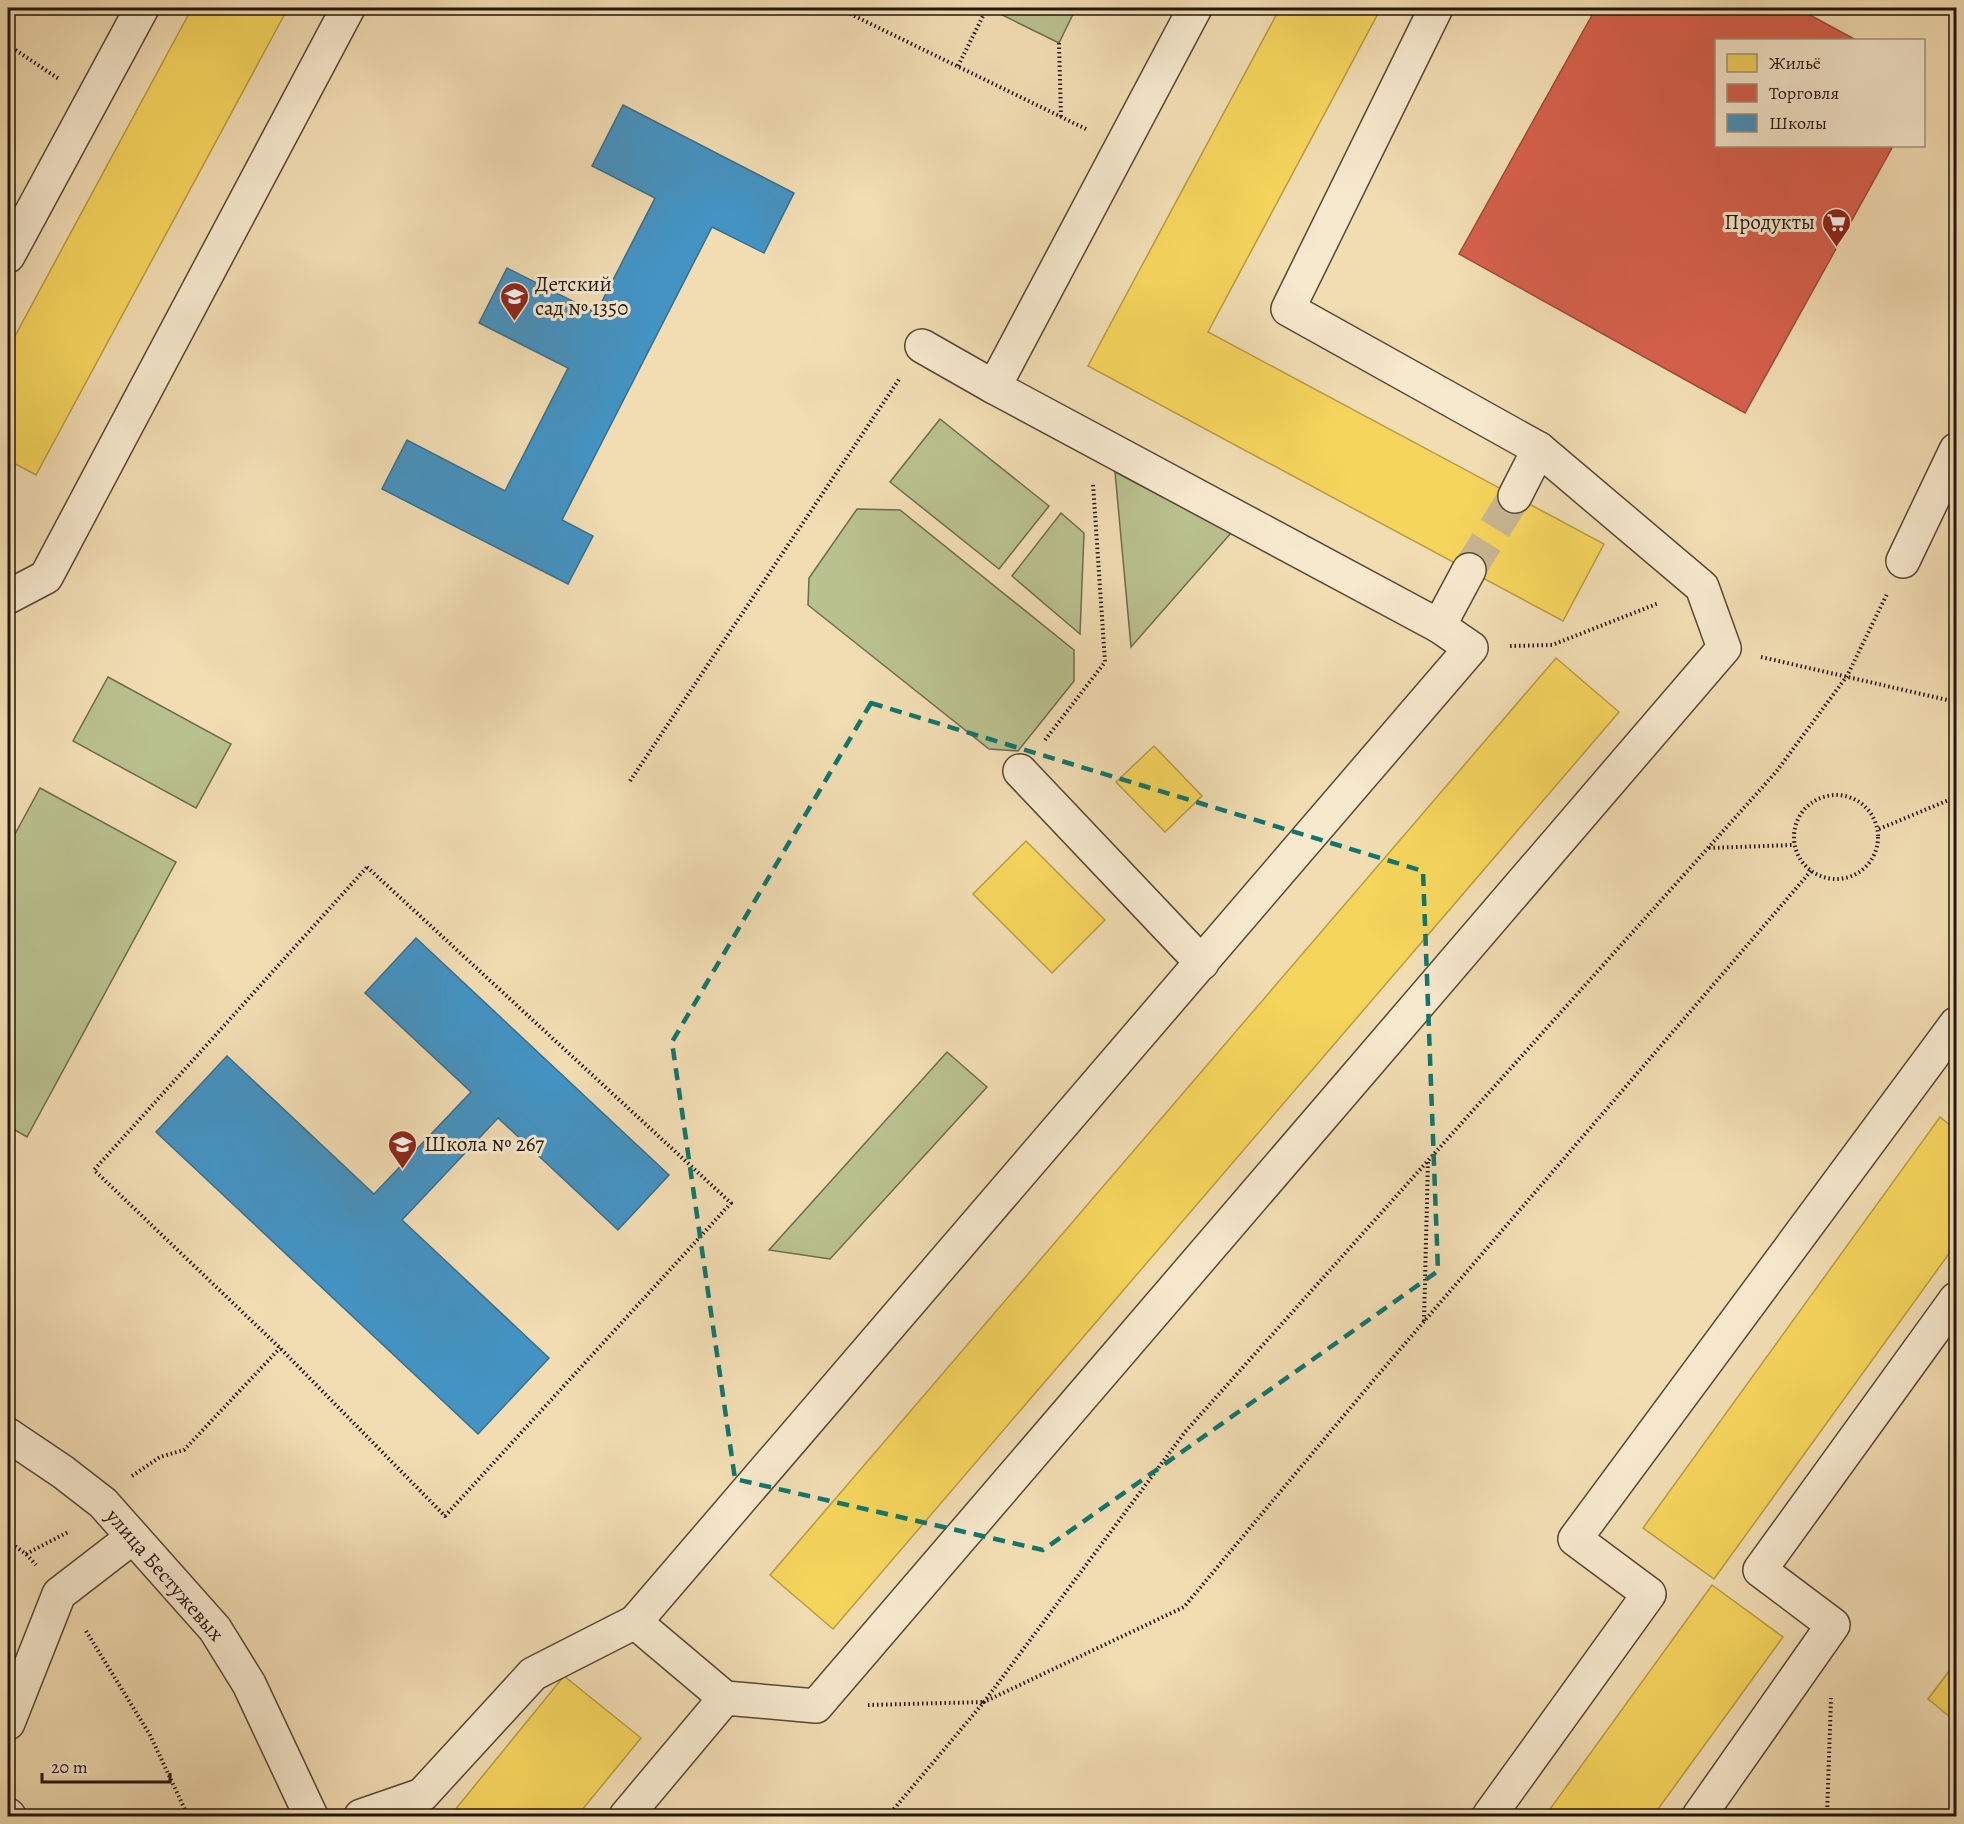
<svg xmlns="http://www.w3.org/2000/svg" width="1964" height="1824" font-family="Alegreya,serif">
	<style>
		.green { fill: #b9c18e; stroke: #6e6c4e; stroke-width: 1.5 }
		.homes { fill: #f6d55c; stroke: #b79c44; stroke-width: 1.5 }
		.shops { fill: #d6604d; stroke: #a04a3a; stroke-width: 1.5 }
		.schools { fill: #4393c3; stroke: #396e8c; stroke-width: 1.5 }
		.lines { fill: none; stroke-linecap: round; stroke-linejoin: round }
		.minor-tunnel { stroke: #c9b592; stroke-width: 33; stroke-dasharray: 33 16; stroke-linecap: butt }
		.minor-casing { stroke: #574836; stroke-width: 36 }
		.path { stroke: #23160d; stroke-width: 4; stroke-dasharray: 1.5 3; stroke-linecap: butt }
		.minor { stroke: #f7e9ce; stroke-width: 33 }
		.marked { fill: none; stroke: #0f766e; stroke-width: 4.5; stroke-dasharray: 12 8; stroke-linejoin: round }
		.labels { text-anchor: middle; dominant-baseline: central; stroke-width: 6; stroke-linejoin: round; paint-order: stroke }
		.poi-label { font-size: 21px; fill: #23160d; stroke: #f7e9ce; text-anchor: start }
		.street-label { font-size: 21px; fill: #23160d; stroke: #f7e9ce }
	</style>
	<rect width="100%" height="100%" fill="#f2ddb3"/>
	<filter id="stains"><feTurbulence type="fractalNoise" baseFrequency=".00333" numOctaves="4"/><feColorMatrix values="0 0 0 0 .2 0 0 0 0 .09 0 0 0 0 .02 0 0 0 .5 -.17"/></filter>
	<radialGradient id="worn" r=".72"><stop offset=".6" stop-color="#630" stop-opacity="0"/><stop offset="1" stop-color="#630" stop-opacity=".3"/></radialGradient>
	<!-- green -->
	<g class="green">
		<polygon points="988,8 1076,8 1059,43"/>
		<polygon points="940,419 1049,506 999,569 890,482"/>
		<polygon points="1115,472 1231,533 1131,647"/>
		<polygon points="857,509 900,510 1074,650 1074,681 1018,751 989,749 808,605 809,578"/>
		<polygon points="1061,513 1084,533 1080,634 1012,576"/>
		<polygon points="108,677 231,744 196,808 73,741"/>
		<polygon points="40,788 176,862 27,1137 8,1126 8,847"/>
		<polygon points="947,1052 987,1087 830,1259 769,1250"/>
	</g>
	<!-- homes -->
	<g class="homes">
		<polygon points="192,8 288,8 36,475 8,460 8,349"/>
		<polygon points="1280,8 1381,8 1208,332 1604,544 1563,621 1088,366"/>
		<polygon points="1556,658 1619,712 833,1629 770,1575"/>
		<polygon points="1154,746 1202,796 1165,832 1116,782"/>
		<polygon points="1026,841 1105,920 1052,973 973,894"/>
		<polygon points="1940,1117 1956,1130 1956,1244 1714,1579 1643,1528"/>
		<polygon points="1712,1585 1783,1637 1653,1816 1545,1816"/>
		<polygon points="1956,1662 1956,1722 1928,1699"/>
		<polygon points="564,1676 641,1738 577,1816 450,1816"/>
	</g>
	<!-- shops -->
	<polygon class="shops" points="1596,8 1797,8 1856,40 1716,40 1716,146 1893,146 1745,413 1459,254"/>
	<!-- schools -->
	<g class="schools">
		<polygon points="623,105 794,193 764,253 712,227 562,520 593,536 568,584 382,489 407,440 505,491 568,368 479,323 507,268 596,313 655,198 592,166"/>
		<polygon points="416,938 669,1175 618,1230 498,1118 402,1220 549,1358 478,1434 156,1132 227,1056 374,1194 471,1092 365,993"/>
	</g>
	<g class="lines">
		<!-- minor-tunnel -->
		<polyline class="minor-tunnel" points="1469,570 1515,496"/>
		<defs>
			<g id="minor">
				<polyline points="8,256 142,8"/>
				<polyline points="922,346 994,387"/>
				<polyline points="1515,496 1539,449"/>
				<polyline points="1903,561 1956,450"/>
				<polyline points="8,597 46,577 348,8"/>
				<polyline points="1439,626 1469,570"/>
				<polyline points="1020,771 1202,963"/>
				<polyline points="8,1435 63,1472 103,1503 215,1629 249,1684 311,1816"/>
				<polyline points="725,1698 635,1622 1471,648 1439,626 994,387 1195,8"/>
				<polyline points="8,1723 59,1594 133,1537"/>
				<polyline points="8,1815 9,1816"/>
				<polyline points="361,1816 422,1795 533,1674 635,1622"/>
				<polyline points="626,1816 725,1698 816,1706 1724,648 1702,587 1539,449 1288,309 1436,8"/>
				<polyline points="1489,1816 1649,1594 1575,1539 1956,1024"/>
				<polyline points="1699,1816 1833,1625 1760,1570 1956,1299"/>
			</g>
		</defs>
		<!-- minor casing -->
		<use href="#minor" class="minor-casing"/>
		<!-- path -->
		<g class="path">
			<polyline points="838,8 1086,129"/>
			<polyline points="1948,8 1956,12"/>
			<polyline points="1059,43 1061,117"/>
			<polyline points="8,45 59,79"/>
			<polyline points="958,66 987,8"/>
			<polyline points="1950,554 1952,556 1956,591"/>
			<polyline points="1510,646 1552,645 1659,603"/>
			<polyline points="1761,657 1956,702"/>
			<polyline points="1045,740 1105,662 1093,484"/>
			<polyline points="630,781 900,378"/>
			<circle cx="1836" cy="837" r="42"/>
			<polyline points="1879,829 1956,797"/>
			<polyline points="1709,848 1793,845"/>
			<polygon points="367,867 731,1203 445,1516 280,1348 94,1170"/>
			<polyline points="1811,871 1372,1382 1184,1607 984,1702 1185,1432 1776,772 1847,676 1887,594"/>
			<polyline points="1424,1321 1428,1161"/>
			<polyline points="132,1476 160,1457 184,1450 280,1348"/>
			<polyline points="8,1541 26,1554 36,1565"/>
			<polyline points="26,1554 70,1531"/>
			<polyline points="86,1631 150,1735 188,1816"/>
			<polyline points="868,1705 984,1702"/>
			<polyline points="888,1816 984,1702"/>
			<polyline points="1827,1816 1831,1698"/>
		</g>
		<!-- minor -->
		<use href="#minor" class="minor"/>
	</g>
	<!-- marked area -->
	<path class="marked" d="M871,703L1423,871L1438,1271L1043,1550L735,1479L672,1042Z"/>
	<!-- icons -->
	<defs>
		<symbol id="supermarket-pin" viewBox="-11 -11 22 30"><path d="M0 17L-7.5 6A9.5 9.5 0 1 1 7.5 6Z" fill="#8f2418" stroke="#f7e9ce"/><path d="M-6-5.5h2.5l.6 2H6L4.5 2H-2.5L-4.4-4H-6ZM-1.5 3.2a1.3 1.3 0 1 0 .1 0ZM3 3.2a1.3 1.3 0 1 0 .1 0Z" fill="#fff"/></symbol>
		<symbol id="school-pin" viewBox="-11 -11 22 30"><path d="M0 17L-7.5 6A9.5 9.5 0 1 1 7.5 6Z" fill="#8f2418" stroke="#f7e9ce"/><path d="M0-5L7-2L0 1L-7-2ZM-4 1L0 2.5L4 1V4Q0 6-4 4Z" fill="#fff"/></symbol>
	</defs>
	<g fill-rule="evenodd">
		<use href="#supermarket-pin" x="1820" y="206" width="33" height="45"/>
		<use href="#school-pin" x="498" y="280" width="33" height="45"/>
		<use href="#school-pin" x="386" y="1128" width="33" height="45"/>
	</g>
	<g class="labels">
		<!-- poi labels -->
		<g class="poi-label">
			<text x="1815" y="222" text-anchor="end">Продукты</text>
			<text x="535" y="284">Детский<tspan x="535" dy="24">сад № 1350</tspan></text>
			<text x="424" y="1144">Школа № 267</text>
		</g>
		<!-- street labels -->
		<g class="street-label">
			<text transform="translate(165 1575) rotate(49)">улица Бестужевых</text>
		</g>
	</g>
	<!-- margin -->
	<rect width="1964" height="1824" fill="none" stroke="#f2ddb3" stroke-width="30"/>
	<rect x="9" y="9" width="1946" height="1806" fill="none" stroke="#23160d" stroke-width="3"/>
	<rect x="15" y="15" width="1934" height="1794" fill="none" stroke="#23160d" stroke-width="1.5"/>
	<!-- legend -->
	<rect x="1715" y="39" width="210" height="108" fill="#f7e9ce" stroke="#a29581" stroke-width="1.5"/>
	<rect x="1727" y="54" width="30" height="18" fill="#f6d55c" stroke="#a29581" stroke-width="1.5"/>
	<text x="1769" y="69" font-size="18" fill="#23160d">Жильё</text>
	<rect x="1727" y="84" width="30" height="18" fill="#d6604d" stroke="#a29581" stroke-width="1.5"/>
	<text x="1769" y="99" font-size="18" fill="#23160d">Торговля</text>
	<rect x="1727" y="114" width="30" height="18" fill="#4393c3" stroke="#a29581" stroke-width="1.5"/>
	<text x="1769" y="129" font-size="18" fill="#23160d">Школы</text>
	<!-- scale -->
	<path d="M42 1773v9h128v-9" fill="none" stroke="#23160d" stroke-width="3"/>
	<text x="51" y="1773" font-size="18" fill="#23160d" stroke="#f7e9ce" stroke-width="4.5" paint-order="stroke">20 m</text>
	<rect width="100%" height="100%" filter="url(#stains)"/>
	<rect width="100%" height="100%" fill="url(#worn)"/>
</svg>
